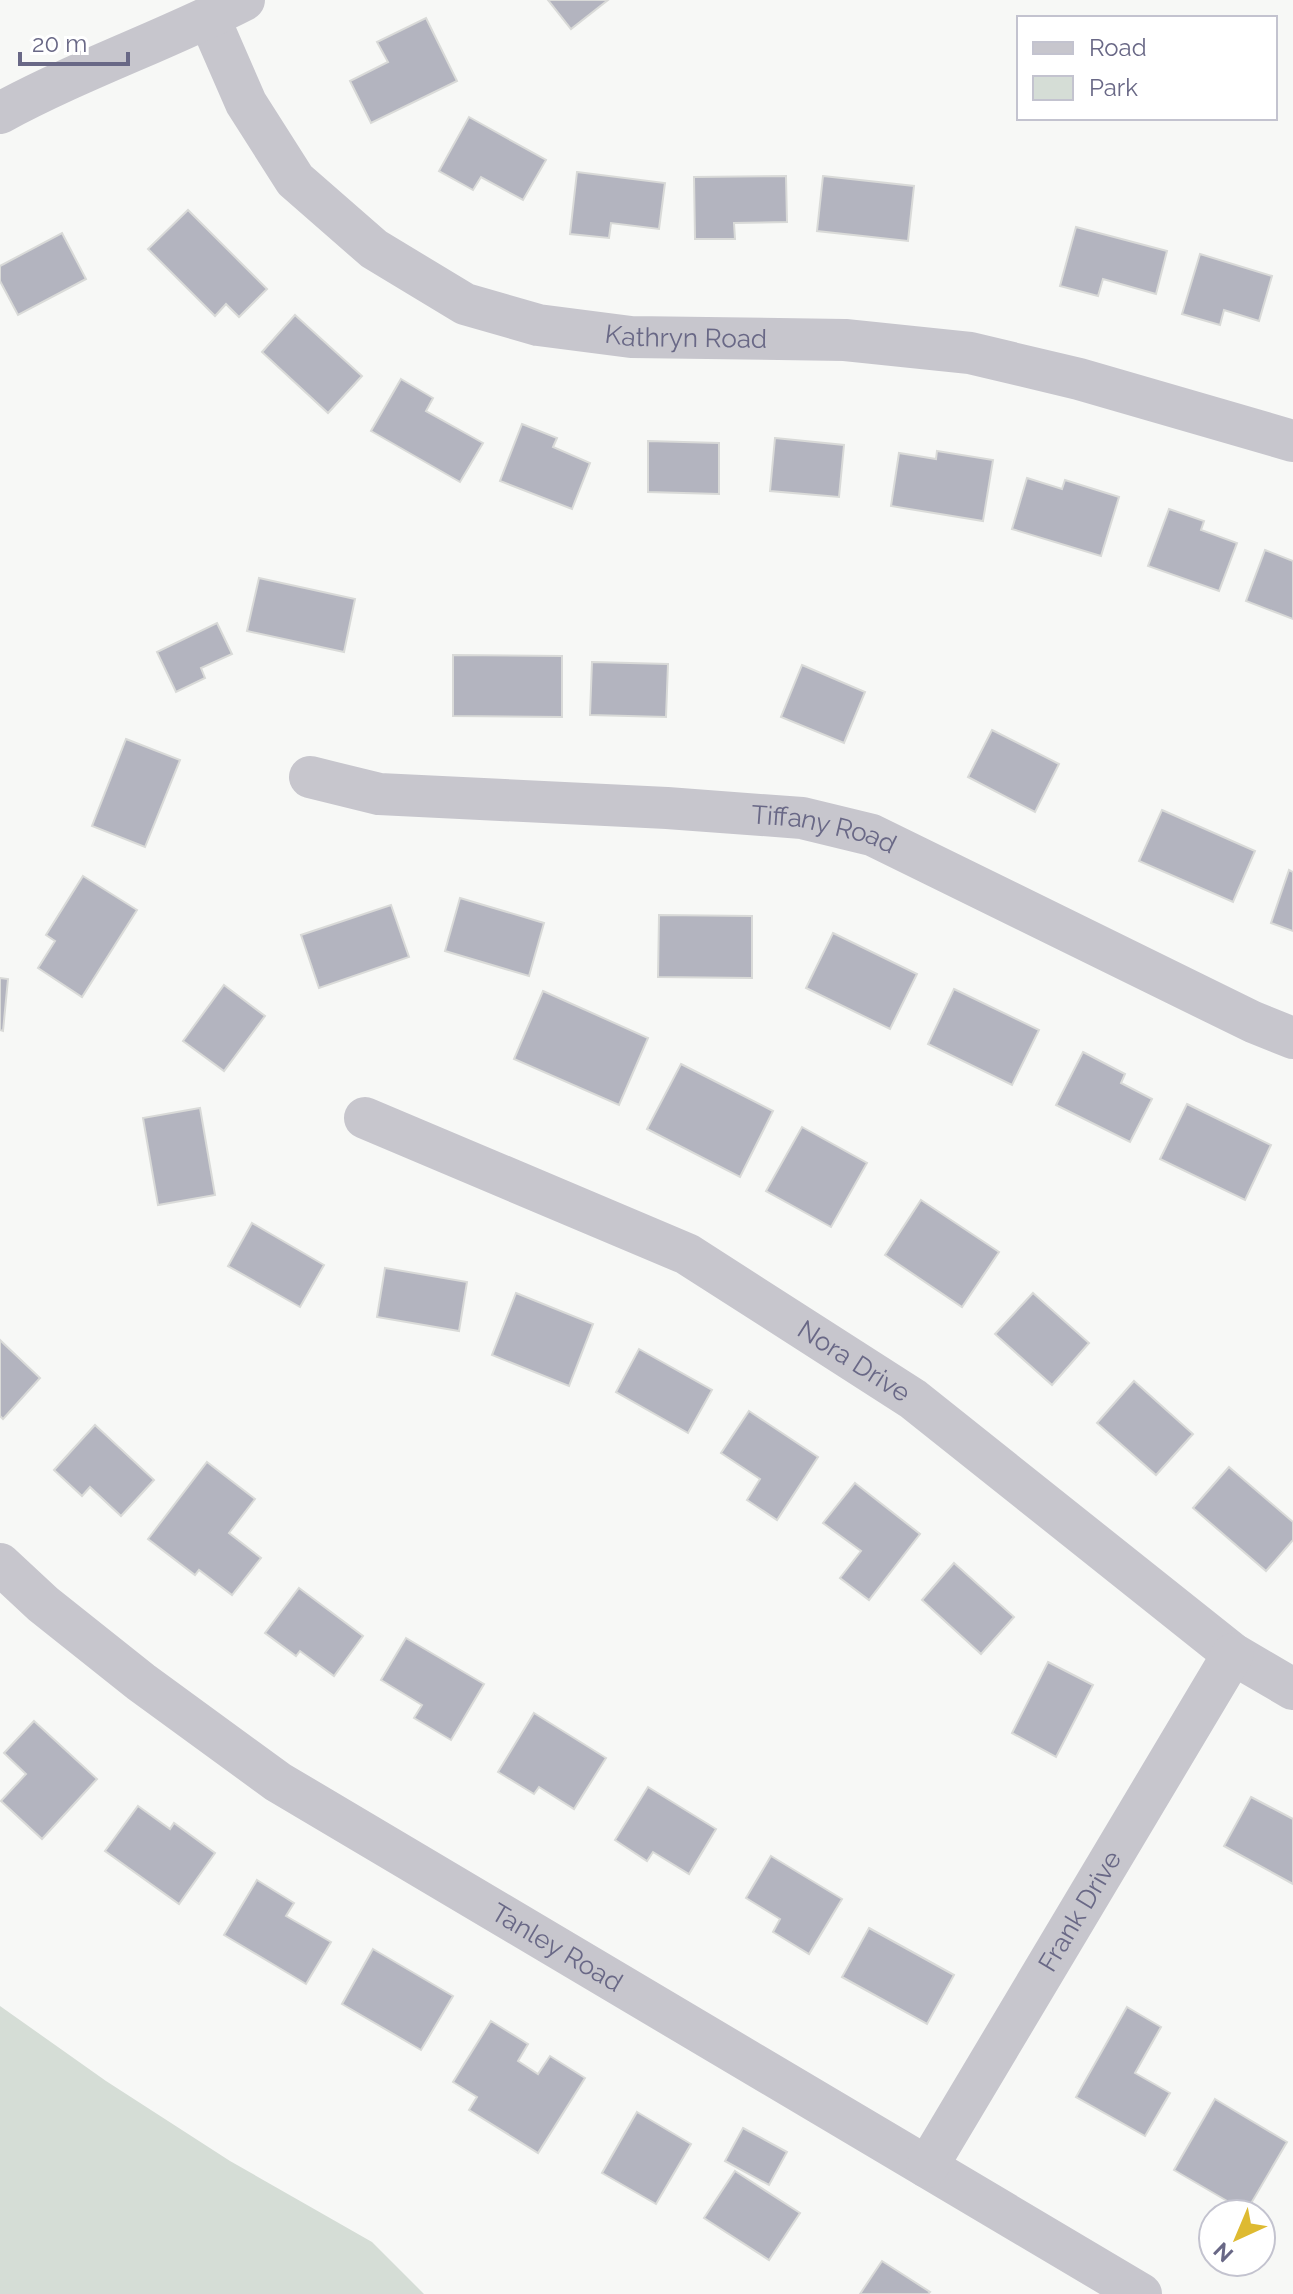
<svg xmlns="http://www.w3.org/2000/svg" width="1293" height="2294" font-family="Raleway,sans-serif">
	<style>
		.green { fill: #d5ddd6 }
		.building { fill: #b3b4bf; stroke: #d9dad8; stroke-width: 2 }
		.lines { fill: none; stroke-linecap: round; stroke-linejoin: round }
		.minor { stroke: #c7c6cd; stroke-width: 42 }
		.labels { text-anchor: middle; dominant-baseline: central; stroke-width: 8; stroke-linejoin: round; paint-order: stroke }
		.street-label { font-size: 26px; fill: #696886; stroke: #fff }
	</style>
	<rect width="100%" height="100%" fill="#f7f8f6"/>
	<!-- green -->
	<polygon class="green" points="0,2006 106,2081 230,2161 372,2242 424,2294 0,2294"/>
	<!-- building -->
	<g class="building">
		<polygon points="548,0 608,0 571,29"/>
		<polygon points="426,18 457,81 371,123 350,81 388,62 377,42"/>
		<polygon points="469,117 546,160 523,200 481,177 473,190 439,171"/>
		<polygon points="577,172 665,183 659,229 611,223 609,238 570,234"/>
		<polygon points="786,176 787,222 734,223 735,239 695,239 694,177"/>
		<polygon points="823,176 914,186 908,241 817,231"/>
		<polygon points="188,210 267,289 239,317 226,304 215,316 148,249"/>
		<polygon points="1076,227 1167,251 1156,294 1103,279 1098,296 1060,286"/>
		<polygon points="62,233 86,279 18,315 0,281 0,266"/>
		<polygon points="1200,254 1272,276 1259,321 1224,310 1220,325 1182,314"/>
		<polygon points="295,315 362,376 328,413 262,352"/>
		<polygon points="401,379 433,398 426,411 483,443 460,482 371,431"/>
		<polygon points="522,424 557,438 553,447 590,463 572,509 500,481"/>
		<polygon points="775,438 844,445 839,497 770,491"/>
		<polygon points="648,441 719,443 719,494 648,492"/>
		<polygon points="937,451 993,460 983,521 891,506 899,453 936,459"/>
		<polygon points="1027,478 1062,489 1065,480 1119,497 1101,556 1012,529"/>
		<polygon points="1169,509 1204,521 1201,530 1237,543 1219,591 1148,566"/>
		<polygon points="1265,550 1293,561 1293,619 1246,601"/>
		<polygon points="259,578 355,599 344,652 247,631"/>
		<polygon points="217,623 232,654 201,668 205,678 176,692 157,652"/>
		<polygon points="453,655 562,656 562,717 453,716"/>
		<polygon points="592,662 668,664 666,717 590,715"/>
		<polygon points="802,665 865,692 844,743 781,717"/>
		<polygon points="992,730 1059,764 1035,812 968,777"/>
		<polygon points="126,739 180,760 145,847 92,826"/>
		<polygon points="1162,810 1255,851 1233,902 1139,861"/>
		<polygon points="1289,870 1293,872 1293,931 1271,923"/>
		<polygon points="83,876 137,910 82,997 38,968 55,941 46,935"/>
		<polygon points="460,898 544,923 529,976 445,951"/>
		<polygon points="391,905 409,957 319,988 301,935"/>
		<polygon points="659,915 752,916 752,978 658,977"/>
		<polygon points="833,933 917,974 890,1029 806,988"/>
		<polygon points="0,978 8,979 3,1031 0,1030"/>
		<polygon points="224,985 265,1016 224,1071 183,1041"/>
		<polygon points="954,989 1039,1030 1012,1085 928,1044"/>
		<polygon points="543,991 648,1038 619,1105 514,1059"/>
		<polygon points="1083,1052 1125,1074 1121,1083 1152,1099 1130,1142 1056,1105"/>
		<polygon points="681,1064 773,1111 740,1177 647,1129"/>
		<polygon points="1187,1104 1271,1145 1245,1200 1160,1159"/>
		<polygon points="200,1108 215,1195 158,1205 143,1118"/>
		<polygon points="802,1127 867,1163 831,1227 766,1191"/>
		<polygon points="921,1200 999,1252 962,1307 885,1255"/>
		<polygon points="252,1223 324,1265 300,1307 228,1266"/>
		<polygon points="385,1268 467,1282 459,1331 377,1317"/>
		<polygon points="516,1293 593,1324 569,1386 492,1355"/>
		<polygon points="1033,1293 1089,1343 1052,1385 995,1334"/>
		<polygon points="0,1340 40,1378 3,1419 0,1416"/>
		<polygon points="639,1349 712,1390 688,1433 616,1392"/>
		<polygon points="1134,1381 1193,1434 1156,1475 1097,1423"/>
		<polygon points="749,1411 818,1457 777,1520 747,1500 760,1479 721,1453"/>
		<polygon points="95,1425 154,1480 121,1516 90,1487 82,1496 54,1470"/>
		<polygon points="207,1462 255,1499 229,1533 261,1558 232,1595 199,1570 195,1575 148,1539"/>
		<polygon points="1229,1467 1293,1522 1293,1540 1266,1571 1193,1508"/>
		<polygon points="855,1483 920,1534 869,1600 840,1578 861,1551 823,1523"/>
		<polygon points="954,1563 1014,1617 981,1654 922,1600"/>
		<polygon points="299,1588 363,1636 334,1676 300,1651 296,1656 265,1633"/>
		<polygon points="406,1638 484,1684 451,1740 414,1718 422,1705 381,1680"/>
		<polygon points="1048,1662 1093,1685 1056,1757 1012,1733"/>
		<polygon points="534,1713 606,1758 574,1809 539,1787 534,1794 498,1772"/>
		<polygon points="34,1721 97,1779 42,1839 1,1801 26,1774 4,1753"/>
		<polygon points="648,1787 716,1829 689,1874 653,1852 647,1861 615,1840"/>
		<polygon points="1251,1797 1293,1819 1293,1884 1224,1846"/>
		<polygon points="138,1806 170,1829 174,1823 215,1853 179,1904 105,1851"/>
		<polygon points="771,1856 842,1899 809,1954 773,1932 780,1919 746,1898"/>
		<polygon points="257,1880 294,1903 286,1916 331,1942 306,1984 224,1935"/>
		<polygon points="869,1928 954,1975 927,2024 842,1977"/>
		<polygon points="373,1949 453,1996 421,2050 342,2004"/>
		<polygon points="1127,2007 1161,2027 1135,2073 1170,2093 1145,2136 1076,2097"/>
		<polygon points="491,2021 528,2044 518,2061 538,2074 550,2056 585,2078 538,2153 469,2110 477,2097 453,2082"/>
		<polygon points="1215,2099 1287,2142 1246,2212 1174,2170"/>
		<polygon points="637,2112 691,2144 656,2204 602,2173"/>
		<polygon points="743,2128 787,2152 769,2185 725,2161"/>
		<polygon points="735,2171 800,2213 769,2260 704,2218"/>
		<polygon points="882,2261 930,2292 928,2294 860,2294"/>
	</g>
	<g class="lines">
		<!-- minor -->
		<g class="minor">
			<path id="s1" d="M209,18L246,103L295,180L374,249L465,304L538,325L631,337L845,340L970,353L1079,379L1293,441"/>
			<path d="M0,113C79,70 164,41 244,0"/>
			<path id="s2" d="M310,777L379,794L667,808L802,818L872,835L1253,1022L1293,1038"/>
			<path id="s3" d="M365,1118L687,1254L913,1399L1233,1654L1293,1689"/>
			<path id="s4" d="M0,1564L43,1604L141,1682L278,1782L1141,2294"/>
			<path id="s5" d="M927,2167L1233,1654"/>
		</g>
	</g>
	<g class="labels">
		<!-- street labels -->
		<g class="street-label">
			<text stroke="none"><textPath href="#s1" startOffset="620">Kathryn Road</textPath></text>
			<text stroke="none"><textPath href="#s2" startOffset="518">Tiffany Road</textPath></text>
			<text stroke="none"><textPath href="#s3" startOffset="548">Nora Drive</textPath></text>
			<text stroke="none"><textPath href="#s5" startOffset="298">Frank Drive</textPath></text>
			<text stroke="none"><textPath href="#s4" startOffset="678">Tanley Road</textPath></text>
		</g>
	</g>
	<!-- legend -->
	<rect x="1017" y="16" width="260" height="104" fill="#ffffff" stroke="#c3c3cf" stroke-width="2"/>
	<rect x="1033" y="42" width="40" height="12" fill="#c7c6cd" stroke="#c3c3cf" stroke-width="2"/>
	<text x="1089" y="56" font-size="24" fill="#696886">Road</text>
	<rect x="1033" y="76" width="40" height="24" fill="#d5ddd6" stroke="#c3c3cf" stroke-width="2"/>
	<text x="1089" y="96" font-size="24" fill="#696886">Park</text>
	<!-- north arrow -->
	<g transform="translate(1237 2238) rotate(224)"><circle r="38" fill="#ffffff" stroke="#c3c3cf" stroke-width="2"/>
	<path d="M0-6L14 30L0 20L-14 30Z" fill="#deba31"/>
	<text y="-12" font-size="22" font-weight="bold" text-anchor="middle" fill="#696886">N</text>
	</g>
	<!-- scale -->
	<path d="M20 52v12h108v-12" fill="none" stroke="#696886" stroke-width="4"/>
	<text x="32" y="52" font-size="24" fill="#696886" stroke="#ffffff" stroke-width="6" paint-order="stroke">20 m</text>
</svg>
